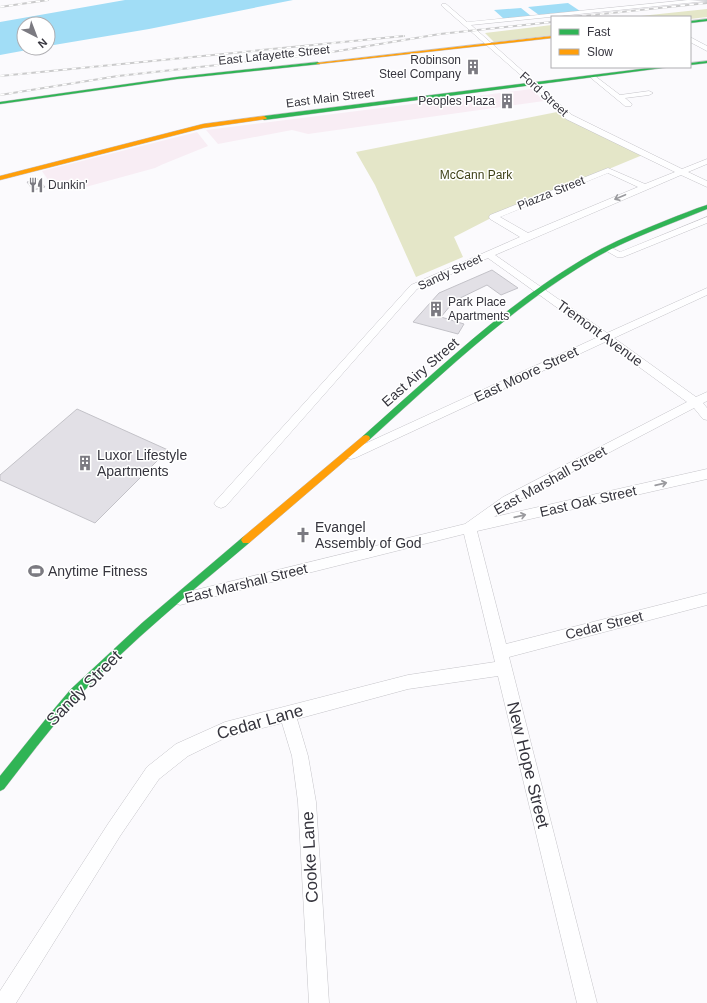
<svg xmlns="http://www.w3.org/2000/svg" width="707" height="1003" font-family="Arial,sans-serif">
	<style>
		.commercial { fill: #f8edf4 }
		.green { fill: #e4e6c8 }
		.water { fill: #a1ddf6 }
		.building { fill: #e2e0e6; stroke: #c3c2c8 }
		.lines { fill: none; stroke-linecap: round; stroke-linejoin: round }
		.street-casing { stroke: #c5c4c9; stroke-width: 1 }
		.fast-casing { stroke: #c5c4c9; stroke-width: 1 }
		.slow-casing { stroke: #c5c4c9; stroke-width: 1 }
		.street { fill: #fefeff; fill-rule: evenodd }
		.fast { fill: #30b455; fill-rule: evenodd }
		.slow { fill: #ff9f0a; fill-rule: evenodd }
		.rail-casing { stroke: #cacacb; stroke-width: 2 }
		.rail { stroke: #fff; stroke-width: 1.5; stroke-dasharray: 4.5; stroke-linecap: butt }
		.oneway { stroke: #9a9a9e }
		.labels { text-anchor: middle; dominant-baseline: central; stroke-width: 3; stroke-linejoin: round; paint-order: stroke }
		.far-street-label { font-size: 12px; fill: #36353e; stroke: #fff }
		.far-poi-label { font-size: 12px; fill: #36353e; stroke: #fff; text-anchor: end }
		.far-park-label { font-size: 12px; fill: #3e4017; stroke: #fff }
		.street-label { font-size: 14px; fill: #36353e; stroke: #fff }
		.poi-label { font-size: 14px; fill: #36353e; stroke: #fff; text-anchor: start }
		.near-street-label { font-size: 17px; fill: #36353e; stroke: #fff }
	</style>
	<rect width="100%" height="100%" fill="#fbfafd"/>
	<!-- commercial -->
	<g class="commercial">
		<polygon points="532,89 544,101 308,134 292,130 218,144 206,130"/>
		<polygon points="197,132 208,146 161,165 155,168 82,188 55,190 42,171"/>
	</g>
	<!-- green -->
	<g class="green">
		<polygon points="707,9 707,17 690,19 690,17 631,17"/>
		<polygon points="552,25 552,35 494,42 485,33"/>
		<polygon points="562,111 645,154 493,217 454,237 463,257 416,277 375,185 356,152"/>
	</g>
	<!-- water -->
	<g class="water">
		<polygon points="125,0 293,0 149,29 48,46 48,24 24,24 24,48 38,48 0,55 0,22"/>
		<polygon points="568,3 580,11 539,15 528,7"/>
		<polygon points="521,8 531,16 504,19 494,10"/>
	</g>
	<!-- building -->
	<g class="building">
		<polygon points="38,179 45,187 33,190 27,182"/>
		<polygon points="492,270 518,288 501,295 487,285 454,301 441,317 464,324 458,334 413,322 439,293"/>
		<polygon points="77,409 168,450 95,523 0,480 0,475"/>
	</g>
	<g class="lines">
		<defs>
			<g id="street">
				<path d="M688,0L707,1L471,25L572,115L682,169L707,159V164L688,172L707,181V187L681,175L495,255L607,333L707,288V295L614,338L696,397L707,392V401L703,403L707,408V420L703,419L694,408L513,503L494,517L707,469V479L477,531L506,644L707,593V605L509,657L597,1003H577L498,676L408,689L297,719L308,756L316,802L329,1003H309L298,802L292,756L282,723L227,737L188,756L159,779L120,836L16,1003H0V991L108,824L147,767L176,744L225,722L408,675L495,662L464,534L180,605L175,603L173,599L175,595L465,524L503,497L687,402L605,342L355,458L351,459L347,458L345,455L347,452L598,337L488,258L417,289L226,506L221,508L216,506L214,503L411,285L520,237L490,219L489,217L490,215L608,168L645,184L675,172L566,119L532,85L442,6V4H446L467,22ZM608,173L638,187L528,233L500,217Z"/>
				<polygon points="690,37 707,46 707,51 690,42"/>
				<polygon points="591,76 595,76 620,95 649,91 653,93 649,95 625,98 632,104 631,106 625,106 591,78"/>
				<polygon points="707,217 707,223 623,257 617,257 603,249 608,246 620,252"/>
			</g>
			<g id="fast">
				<polygon points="707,19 707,21 690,23 690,21"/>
				<polygon points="707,61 707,63 690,65 690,63"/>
				<polygon points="318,62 320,64 177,79 0,104 0,102 177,77"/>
				<polygon points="657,67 670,67 264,120 261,118 264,116"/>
				<path d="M707,205V209C669,225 629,238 593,259C510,308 440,376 369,440H363L362,438L363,436C438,370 512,297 601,249C622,238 645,229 667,220C680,215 694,209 707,205Z"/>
				<path d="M246,536L249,537L251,540L249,543C191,592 131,641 78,697C52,726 28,758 4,789L0,791V776L49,715L71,689L142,623L243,537Z"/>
			</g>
			<g id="slow">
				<polygon points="552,36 552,38 318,64 316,63"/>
				<polygon points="264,116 267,118 266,119 203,128 0,180 0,176 203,124"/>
				<polygon points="366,435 369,436 370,438 369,440 249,543 243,543 241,540 243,537 363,436"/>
			</g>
		</defs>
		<!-- street casing -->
		<use href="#street" class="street-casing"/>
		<!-- fast casing -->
		<use href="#fast" class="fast-casing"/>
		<!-- slow casing -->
		<use href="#slow" class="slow-casing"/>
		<!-- street -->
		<use href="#street" class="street"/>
		<!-- fast -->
		<use href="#fast" class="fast"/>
		<!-- slow -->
		<use href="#slow" class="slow"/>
		<defs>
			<g id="rail">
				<polyline points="0,7 48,0"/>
				<polyline points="573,17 707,3"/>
				<polyline points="0,76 404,36"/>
				<polyline points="0,95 118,76 326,53 440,34 552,22"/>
			</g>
		</defs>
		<!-- rail casing -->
		<use href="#rail" class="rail-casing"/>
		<!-- rail -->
		<use href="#rail" class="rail"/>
	</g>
	<!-- one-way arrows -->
	<defs><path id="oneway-shaft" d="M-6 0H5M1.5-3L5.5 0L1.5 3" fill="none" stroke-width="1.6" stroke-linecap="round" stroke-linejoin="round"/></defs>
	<g class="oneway">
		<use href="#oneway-shaft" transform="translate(620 197) rotate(157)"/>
		<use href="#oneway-shaft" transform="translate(661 484) rotate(-13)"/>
		<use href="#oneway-shaft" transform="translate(520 516) rotate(-13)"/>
	</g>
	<!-- icons -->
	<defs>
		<symbol id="building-bare" viewBox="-9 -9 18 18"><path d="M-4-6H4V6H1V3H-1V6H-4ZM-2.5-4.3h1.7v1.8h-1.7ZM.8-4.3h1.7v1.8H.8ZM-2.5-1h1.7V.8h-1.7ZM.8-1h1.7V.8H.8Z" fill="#7b7a81" stroke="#fff" stroke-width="2.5" paint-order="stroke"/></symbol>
		<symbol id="restaurant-bare" viewBox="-9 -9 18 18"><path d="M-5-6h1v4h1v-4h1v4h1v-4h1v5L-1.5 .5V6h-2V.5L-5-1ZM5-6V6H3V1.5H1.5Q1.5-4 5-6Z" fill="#7b7a81" stroke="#fff" stroke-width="2.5" paint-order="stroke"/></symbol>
		<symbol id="church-bare" viewBox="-9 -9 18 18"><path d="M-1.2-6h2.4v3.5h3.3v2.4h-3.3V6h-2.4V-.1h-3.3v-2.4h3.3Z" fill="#7b7a81" stroke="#fff" stroke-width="2.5" paint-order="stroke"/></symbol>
		<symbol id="stadium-bare" viewBox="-9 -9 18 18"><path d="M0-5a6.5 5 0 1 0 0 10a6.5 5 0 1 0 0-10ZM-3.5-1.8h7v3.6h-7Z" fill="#7b7a81" stroke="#fff" stroke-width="2.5" paint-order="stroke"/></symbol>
	</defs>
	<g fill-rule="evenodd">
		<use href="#building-bare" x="462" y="56" width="22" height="22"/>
		<use href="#building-bare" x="496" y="90" width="22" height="22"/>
		<use href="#restaurant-bare" x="25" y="174" width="22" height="22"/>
		<use href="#building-bare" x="425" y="298" width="22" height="22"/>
		<use href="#building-bare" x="74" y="452" width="22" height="22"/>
		<use href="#church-bare" x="292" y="524" width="22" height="22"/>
		<use href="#stadium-bare" x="25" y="560" width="22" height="22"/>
	</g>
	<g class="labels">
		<!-- far-street labels -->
		<g class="far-street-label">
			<text transform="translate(274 55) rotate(-6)">East Lafayette Street</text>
			<text transform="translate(544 94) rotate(42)">Ford Street</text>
			<text transform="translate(330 98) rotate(-7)">East Main Street</text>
			<text transform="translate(551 193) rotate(-22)">Piazza Street</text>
			<text transform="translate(450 272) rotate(-25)">Sandy Street</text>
		</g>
		<!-- far-poi labels -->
		<g class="far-poi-label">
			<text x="461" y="60">Robinson<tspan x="461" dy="14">Steel Company</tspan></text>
			<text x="495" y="101">Peoples Plaza</text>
			<text x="48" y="185" text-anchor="start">Dunkin'</text>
			<text x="448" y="302" text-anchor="start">Park Place<tspan x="448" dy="14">Apartments</tspan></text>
		</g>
		<!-- far-park labels -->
		<g class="far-park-label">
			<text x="476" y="175">McCann Park</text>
		</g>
		<!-- street labels -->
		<g class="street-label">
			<text transform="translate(600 333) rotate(36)">Tremont Avenue</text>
			<text transform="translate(420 372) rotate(-41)">East Airy Street</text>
			<text transform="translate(526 374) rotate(-25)">East Moore Street</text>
			<text transform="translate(550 480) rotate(-29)">East Marshall Street</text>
			<text transform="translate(588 501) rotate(-13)">East Oak Street</text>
			<text transform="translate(246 583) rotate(-14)">East Marshall Street</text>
			<text transform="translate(604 625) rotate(-14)">Cedar Street</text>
		</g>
		<!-- poi labels -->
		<g class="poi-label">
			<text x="97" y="455">Luxor Lifestyle<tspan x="97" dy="16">Apartments</tspan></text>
			<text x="315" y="527">Evangel<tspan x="315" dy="16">Assembly of God</tspan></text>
			<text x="48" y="571">Anytime Fitness</text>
		</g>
		<!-- near-street labels -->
		<g class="near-street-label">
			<text transform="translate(84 688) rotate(-45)">Sandy Street</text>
			<text transform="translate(260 722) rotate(-16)">Cedar Lane</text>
			<text transform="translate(528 765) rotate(76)">New Hope Street</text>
			<text transform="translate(310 857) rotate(-93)">Cooke Lane</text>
		</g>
	</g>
	<!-- legend -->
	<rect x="551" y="16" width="140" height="52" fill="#ffffff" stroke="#afaeb2"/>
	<rect x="559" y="29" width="20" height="6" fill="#30b455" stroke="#afaeb2"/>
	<text x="587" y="36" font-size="12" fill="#36353e">Fast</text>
	<rect x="559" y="49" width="20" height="6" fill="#ff9f0a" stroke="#afaeb2"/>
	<text x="587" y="56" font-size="12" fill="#36353e">Slow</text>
	<!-- north arrow -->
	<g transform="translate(36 36) rotate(138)"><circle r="19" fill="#ffffff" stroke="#afaeb2"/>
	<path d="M0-3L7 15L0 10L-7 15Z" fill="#7b7a81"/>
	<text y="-6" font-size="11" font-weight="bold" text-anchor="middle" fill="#36353e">N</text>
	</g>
</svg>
